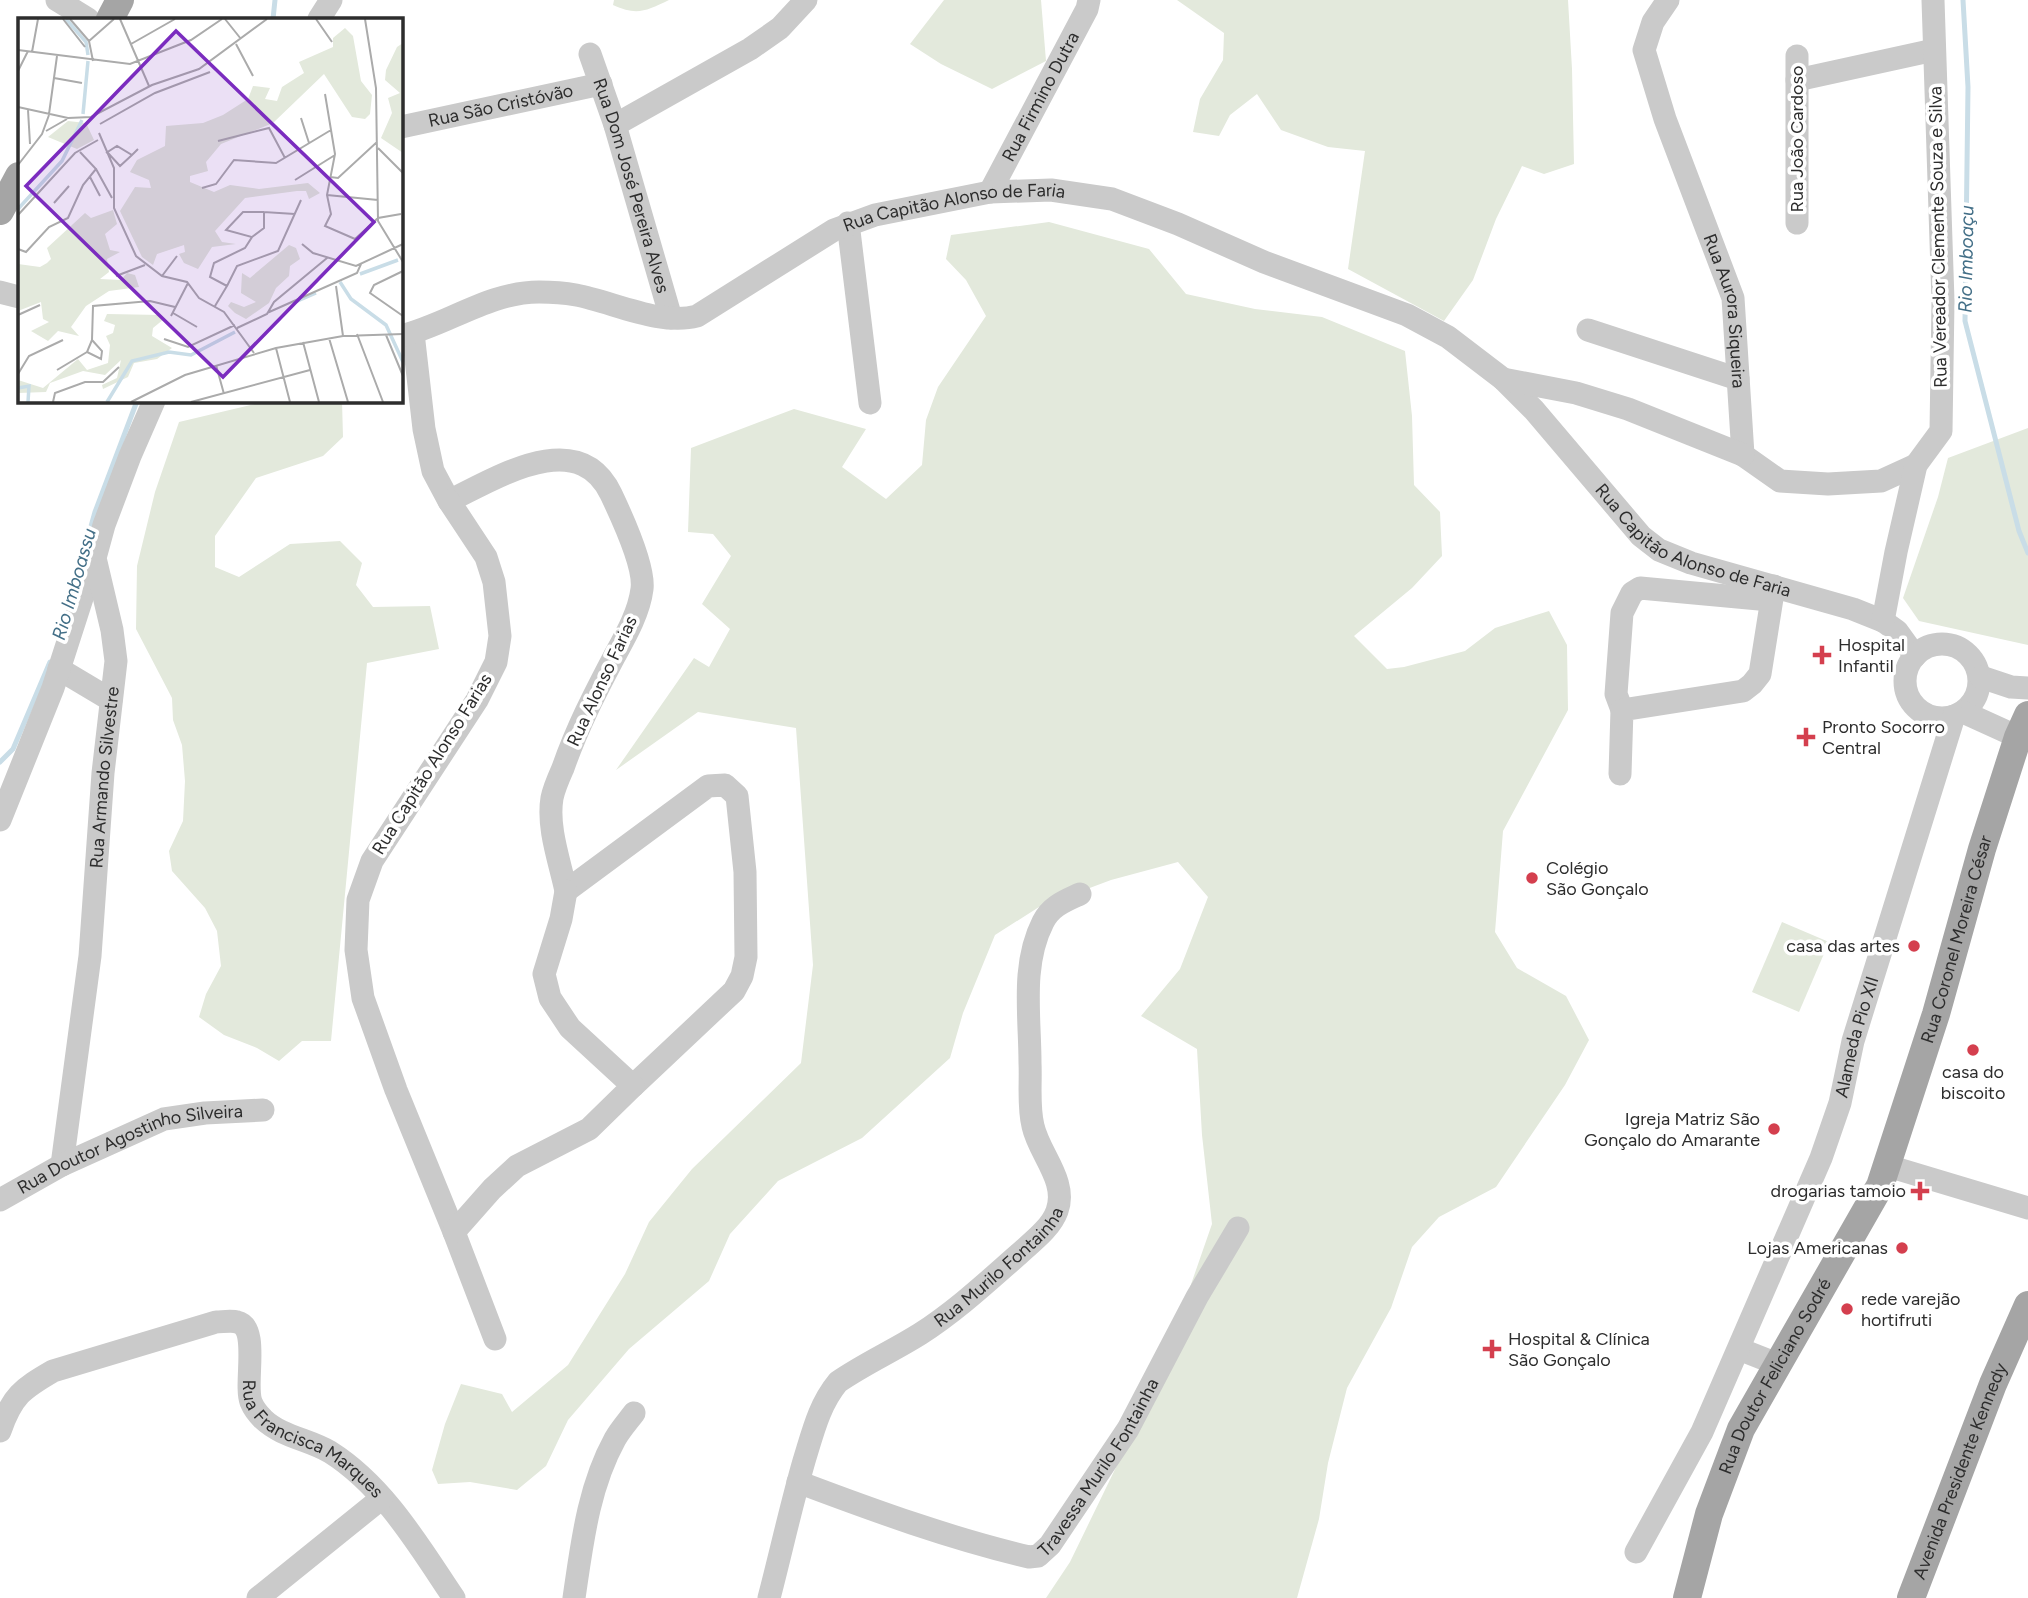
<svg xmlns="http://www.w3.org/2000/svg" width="2028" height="1598" font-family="Figtree,sans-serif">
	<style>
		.green { fill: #e3e9dc }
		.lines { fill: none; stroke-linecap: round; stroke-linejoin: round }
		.stream { stroke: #c9dde7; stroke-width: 5 }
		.minor { stroke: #cacaca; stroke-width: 23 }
		.major { stroke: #a5a5a5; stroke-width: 28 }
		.poi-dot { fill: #d43f4e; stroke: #fff; stroke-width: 2.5 }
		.labels { text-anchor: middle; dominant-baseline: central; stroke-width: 7; stroke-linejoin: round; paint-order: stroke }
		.street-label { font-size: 18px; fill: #2d2d2d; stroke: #fff }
		.poi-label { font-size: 18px; fill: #2d2d2d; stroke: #fff; text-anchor: start }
		.water-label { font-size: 19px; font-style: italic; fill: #436f87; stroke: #fff }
		.inset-river { fill: none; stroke: #c9dde7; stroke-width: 3.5 }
		.inset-road { fill: none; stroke: #ababab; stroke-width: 2 }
		.view { fill: #7b2cbf; fill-opacity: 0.15; stroke: #7b2cbf; stroke-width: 3.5 }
		.inset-edge { fill: none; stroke: #2d2d2d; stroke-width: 3.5 }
	</style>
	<rect width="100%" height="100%" fill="#fff"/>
	<!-- green -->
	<g class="green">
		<path d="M614,0H669C646,11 637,16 613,5Z"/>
		<polygon points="944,0 1041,0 1046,61 992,89 941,64 910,44"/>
		<polygon points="1177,0 1568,0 1572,69 1574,164 1544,174 1522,166 1496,219 1473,280 1444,321 1348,269 1365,151 1328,147 1281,130 1257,94 1230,115 1219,136 1193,132 1200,99 1223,60 1224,33"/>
		<polygon points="1049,222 1149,249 1186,294 1255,309 1322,317 1405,351 1412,416 1414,485 1440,512 1442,556 1412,588 1354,636 1387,669 1404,667 1465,651 1495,628 1549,611 1567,645 1568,710 1503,831 1495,932 1517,968 1566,996 1589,1040 1565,1085 1496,1187 1439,1217 1412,1247 1391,1308 1347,1388 1328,1463 1319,1519 1297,1598 1046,1598 1070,1562 1156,1385 1212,1224 1202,1135 1197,1049 1141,1016 1180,969 1208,897 1178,862 1111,880 1039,907 995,935 963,1013 950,1058 862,1138 778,1181 730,1234 709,1281 629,1349 568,1420 546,1466 517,1490 470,1482 438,1484 432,1470 445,1424 461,1384 502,1394 512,1412 568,1365 625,1274 649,1222 692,1169 801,1063 813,965 796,728 698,712 616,770 694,658 709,667 730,629 702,604 731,556 713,534 688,532 691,448 794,409 866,429 842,467 886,499 922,465 926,420 938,387 986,316 966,280 946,259 951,235"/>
		<polygon points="268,401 342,401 343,437 323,456 256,478 215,536 215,567 239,577 290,544 340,541 362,563 356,585 373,607 430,606 439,649 367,663 331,1041 302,1041 279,1061 257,1048 224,1035 199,1017 206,994 221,966 217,931 205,908 172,871 169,851 183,821 185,781 182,745 173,720 172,698 136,629 137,566 155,492 179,422"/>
		<polygon points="2028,428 2028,645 1919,621 1903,598 1938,497 1948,458"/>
		<polygon points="1782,922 1829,942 1799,1012 1752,992"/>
	</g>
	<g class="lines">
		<!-- stream -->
		<g class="stream">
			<polyline points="1963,0 1968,87 1965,321 2019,531 2028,553"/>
			<polyline points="273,19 275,0"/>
			<polyline points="76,580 95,512 137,401"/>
			<polyline points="0,762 13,749 50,662"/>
		</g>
		<!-- minor -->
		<g class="minor">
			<polyline points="57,0 88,19"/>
			<path id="s1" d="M1668,0L1653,22L1644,50L1665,119L1733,298L1743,455L1780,481L1828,484L1881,481L1916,465"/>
			<polyline points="319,19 331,0"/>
			<path id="s2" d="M590,54L615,125L671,318"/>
			<polyline points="1797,56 1797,223"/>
			<polyline points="1797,80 1934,50"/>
			<polyline points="615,125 750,49 780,28 806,0"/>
			<path id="s3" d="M401,127L601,84"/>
			<path id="s4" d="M990,192L1087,9L1089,0"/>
			<polyline points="848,223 870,403"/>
			<polyline points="0,292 19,297"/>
			<polyline points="1588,330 1738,379"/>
			<path d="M413,333L424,429L433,471L449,501C495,479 578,425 611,494C621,515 645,567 642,589C639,613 625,637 614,657C594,695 577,728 563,768C559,777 554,788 552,798C547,828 560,862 566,891L708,786L725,785L737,796L745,872L746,957L742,976L734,991L633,1086"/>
			<path id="s5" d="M401,336C447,325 489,292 539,292C551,292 565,293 576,295C613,302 661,326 697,316L834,230L875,215L990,192L1051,190L1112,199L1178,224L1264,262L1407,315L1448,337L1503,379L1534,410L1641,536L1659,550L1691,563L1853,609L1883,621L1897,631L1915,656"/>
			<polyline points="1503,379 1576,393 1628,409 1743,455"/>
			<polyline points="449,501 486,557 494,582 500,636 496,662 477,700 372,861 358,900 356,950 363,998 396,1090 454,1232 495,1339"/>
			<polyline points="1883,621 1896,552 1916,465 1941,431 1943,301 1933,0"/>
			<circle cx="1942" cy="681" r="37"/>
			<polyline points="59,669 111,700"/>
			<polyline points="1981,677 2011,687 2028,688"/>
			<polyline points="1622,710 1616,694 1622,613 1632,593 1640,588 1770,600"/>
			<polyline points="1963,712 2018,737"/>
			<polyline points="1620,774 1622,710 1743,691 1752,684 1760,674 1774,586"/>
			<polyline points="0,820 53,688 94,561"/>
			<path id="s6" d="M62,1165L90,956L103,773L116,661L112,630L95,558L104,525L130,456L154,401"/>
			<polyline points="1888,1166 2028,1208"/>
			<path id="s7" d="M0,1200L62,1165L164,1119L205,1113L263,1110"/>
			<polyline points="454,1232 492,1189 517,1166 589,1129 633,1086 570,1028 550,998 544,974 561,919 566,891"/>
			<polyline points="1739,1349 1777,1364"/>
			<path id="s8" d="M0,1431C12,1396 22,1389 53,1371L216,1322C222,1322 231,1320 237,1322C260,1327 244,1383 251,1402C253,1407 259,1415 263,1419C282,1437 308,1439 330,1452C384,1486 419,1546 454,1598"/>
			<path id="s9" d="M798,1482C875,1511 949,1538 1029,1557L1038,1556L1050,1545L1128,1429L1197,1297L1238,1228"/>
			<path id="s10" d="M1636,1552L1702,1432L1821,1158L1840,1103L1853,1041L1954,716"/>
			<polyline points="258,1598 382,1498"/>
			<path d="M574,1598C582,1544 588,1488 615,1439C620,1430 628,1421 634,1413"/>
			<path id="s11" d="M769,1598C781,1552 791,1506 804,1461C813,1432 819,1405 838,1382C864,1364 893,1351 920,1334C956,1311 987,1282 1019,1254C1032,1242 1051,1228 1057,1211C1068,1181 1039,1154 1033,1126C1028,1106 1031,1083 1030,1063C1030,1016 1021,965 1043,922C1051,906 1065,901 1080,894"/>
		</g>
		<!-- major -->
		<g class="major">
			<polyline points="110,19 120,0"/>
			<polyline points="0,211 19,176"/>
			<path id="s12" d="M1687,1598L1709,1514L1741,1429L1880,1186L1936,1014L1982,849L2018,737L2028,715"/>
			<path id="s13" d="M1911,1598L1993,1384L2028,1305"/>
		</g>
	</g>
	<!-- markers -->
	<g class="poi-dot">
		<path d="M1818.5 644.5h7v7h7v7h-7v7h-7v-7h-7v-7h7z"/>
		<path d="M1802.5 726.5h7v7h7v7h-7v7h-7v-7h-7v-7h7z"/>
		<circle cx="1532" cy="878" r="7"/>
		<circle cx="1914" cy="946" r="7"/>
		<circle cx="1973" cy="1050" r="7"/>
		<circle cx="1774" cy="1129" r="7"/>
		<path d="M1916.5 1180.5h7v7h7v7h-7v7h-7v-7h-7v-7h7z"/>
		<circle cx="1902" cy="1248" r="7"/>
		<circle cx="1847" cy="1309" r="7"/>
		<path d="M1488.5 1338.5h7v7h7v7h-7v7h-7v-7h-7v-7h7z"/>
	</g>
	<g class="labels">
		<!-- street labels -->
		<g class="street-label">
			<text stroke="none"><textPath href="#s4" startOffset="108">Rua Firmino Dutra</textPath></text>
			<text stroke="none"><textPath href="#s3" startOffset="102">Rua São Cristóvão</textPath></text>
			<text transform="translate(1797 139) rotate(-90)">Rua João Cardoso</text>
			<text stroke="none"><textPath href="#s2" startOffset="138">Rua Dom José Pereira Alves</textPath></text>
			<text stroke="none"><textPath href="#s5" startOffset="592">Rua Capitão Alonso de Faria</textPath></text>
			<text transform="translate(1938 237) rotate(-91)">Rua Vereador Clemente Souza e Silva</text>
			<text stroke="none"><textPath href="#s1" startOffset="331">Rua Aurora Siqueira</textPath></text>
			<text stroke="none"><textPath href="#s5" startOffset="1442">Rua Capitão Alonso de Faria</textPath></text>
			<text transform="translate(602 681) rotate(-65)">Rua Alonso Farias</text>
			<text transform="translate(432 764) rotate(-58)">Rua Capitão Alonso Farias</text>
			<text stroke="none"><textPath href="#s6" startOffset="390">Rua Armando Silvestre</textPath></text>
			<text stroke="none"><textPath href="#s12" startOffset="716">Rua Coronel Moreira César</textPath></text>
			<text stroke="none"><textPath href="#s10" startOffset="562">Alameda Pio XII</textPath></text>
			<text stroke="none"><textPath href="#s7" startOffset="142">Rua Doutor Agostinho Silveira</textPath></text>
			<text stroke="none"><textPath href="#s11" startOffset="427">Rua Murilo Fontainha</textPath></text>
			<text stroke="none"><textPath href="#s12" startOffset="240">Rua Doutor Feliciano Sodré</textPath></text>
			<text stroke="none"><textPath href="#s8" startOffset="429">Rua Francisca Marques</textPath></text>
			<text stroke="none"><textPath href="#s9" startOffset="360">Travessa Murilo Fontainha</textPath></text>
			<text stroke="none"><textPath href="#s13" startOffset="136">Avenida Presidente Kennedy</textPath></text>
		</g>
		<!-- poi labels -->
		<g class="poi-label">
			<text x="1838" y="645">Hospital<tspan x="1838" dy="21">Infantil</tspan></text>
			<text x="1822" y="727">Pronto Socorro<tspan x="1822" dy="21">Central</tspan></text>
			<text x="1546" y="868">Colégio<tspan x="1546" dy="21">São Gonçalo</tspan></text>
			<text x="1900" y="946" text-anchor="end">casa das artes</text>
			<text x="1973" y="1072" text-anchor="middle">casa do<tspan x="1973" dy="21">biscoito</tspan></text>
			<text x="1760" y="1119" text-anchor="end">Igreja Matriz São<tspan x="1760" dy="21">Gonçalo do Amarante</tspan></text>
			<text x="1906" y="1191" text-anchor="end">drogarias tamoio</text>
			<text x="1888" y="1248" text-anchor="end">Lojas Americanas</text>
			<text x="1861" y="1299">rede varejão<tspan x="1861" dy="21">hortifruti</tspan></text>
			<text x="1508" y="1339">Hospital &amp; Clínica<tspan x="1508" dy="21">São Gonçalo</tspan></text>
		</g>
		<!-- water labels -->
		<g class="water-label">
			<text transform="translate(1966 259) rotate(-89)">Rio Imboaçu</text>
			<text transform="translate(74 584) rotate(-74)">Rio Imboassu</text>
		</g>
	</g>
	<!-- overview -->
	<g transform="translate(18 18)">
		<rect width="385" height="385" fill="#fff"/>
		<path d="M327,10L335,18L343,63L354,77L352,96L347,101L334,99L306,56L255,105L203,126L188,144L190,153L172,158V164L196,174L212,167L241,171L290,165L302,175L291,181L288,173H279L227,180L197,213L204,224L218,226L194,229L180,251L166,245L161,236L167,234L166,227L139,236L135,247L124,239L102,193L117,169L133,170L131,162L112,154L119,142L147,128L148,108L185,105L205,97L230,81L235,68L252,70L247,81L259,83L264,69L286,55L281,44L315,29V20ZM385,25V135L363,120L374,95L370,80L382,75L367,62L368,52L379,29ZM50,103L68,105L76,122L59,131L30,119ZM95,192L99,206L87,216L92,232L102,234L89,241L91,254L82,261L103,262L109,255L117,257L121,269L91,273L68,288L53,309L61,318L40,313L30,323L13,313L31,304L25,301L23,284L0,293V246L22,249L29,245L33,241L29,230L67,195L73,200ZM271,227L278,230L282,241L272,248L271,258L258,270L251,285L228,301L217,295L210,288L213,284L226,289L238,284L223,275L224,255L232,260ZM89,296L143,297L146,301L135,310L134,318L154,330L139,341L116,345L110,359L85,371L84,367L99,360L103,342L87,357L65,353L32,365L28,374L0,375V362L25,370L60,341L69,352L90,345L92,327L88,318L95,315L97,307L86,303Z" fill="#e3e9dc"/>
		<path class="inset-river" d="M48,1L68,24L70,37M65,96L70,43M0,191L44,143L64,102M342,256L380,242M322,264L333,281L368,307L385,344M275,285L298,275M0,370L11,368L10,384M89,384L114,343L151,334L173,337L217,314"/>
		<path class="inset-road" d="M45,1L67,29M52,1L71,23L75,43M102,1L131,68M207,1L223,21M298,1L314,24M347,1L358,70L360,203L385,244M71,23L96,1M113,26L157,1M218,26L235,58M0,32L112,46L173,22L204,1M14,34L20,1M0,53L10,33M36,60L64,65M307,76L317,136L309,177L313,196L307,208L337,221L360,200L383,196M0,89L50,100L73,99L134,67L181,51L249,1M10,92L12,126M31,96L39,38M283,100L291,125M82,106L137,75L192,54M28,113L49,101M81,115L96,150V190L118,238L144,258L169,264L181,280L206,294L236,335M200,123L251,110L267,140M360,130L385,155M88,135L99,128L114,137L120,131M90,135L102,148L114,137M0,147L24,116L31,97M78,151L94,180M72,159L82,178M312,159L320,160L359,124M277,162L317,137M184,170L198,166L216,142L258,145L313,112M309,177L360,182M36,185L51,168M0,197L57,135L80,122M234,219L246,210V194L277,196M284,226L295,235L338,248L385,226M0,231L8,234L31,209L50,200L65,167L78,151L62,134M385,253L356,267L352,275L385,298M98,258L127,247M144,258L159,238M209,268L219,248L260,233L283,182M318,268L325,318M197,288L209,268L192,259L196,245L227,230L234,219L208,212L225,194H246M155,295L179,309M249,295L339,255L343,246M0,297L22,287M153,298L170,265M219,310L249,296L256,284L309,240M339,316L365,384M368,317L385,358M311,320L330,384M146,321L170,329L217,307M74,322L84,333L83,341L69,334L74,322L75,288L132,283L157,289M285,324L301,384M258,330L272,384M198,347L206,376M39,352L69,334M0,356L11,338L45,322M35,384L37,375L67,364H85L101,349M113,384L167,357L258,330L325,318L385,316M173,384L292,352"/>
		<path class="view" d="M158,13L356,204L205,359L8,168Z"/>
		<rect width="385" height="385" class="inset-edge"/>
	</g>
</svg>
